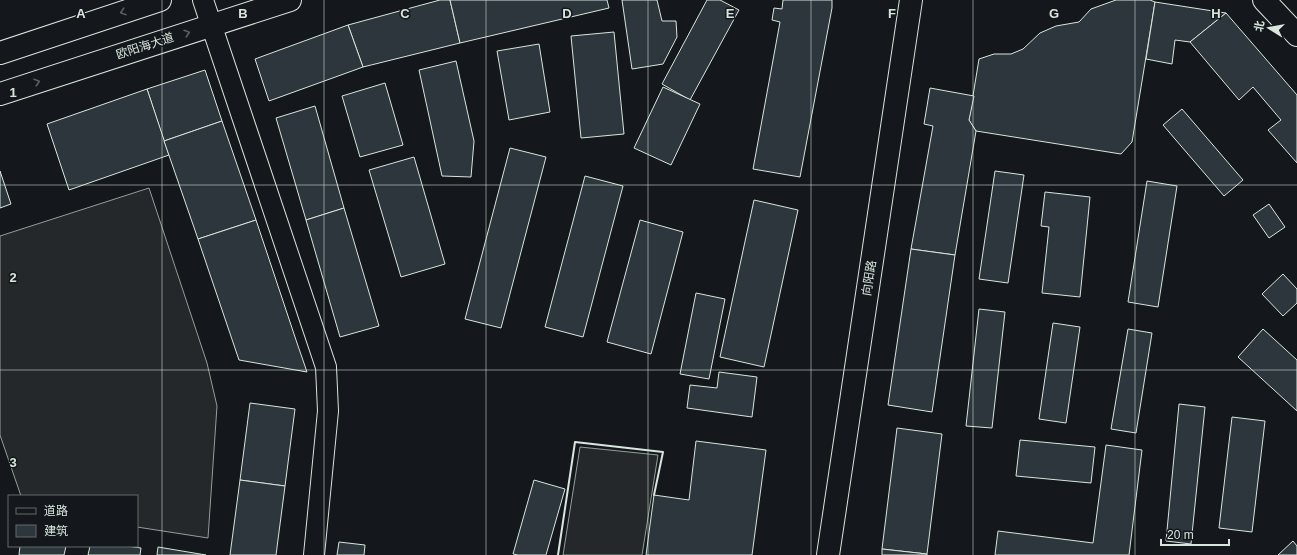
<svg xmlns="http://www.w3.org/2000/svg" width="1297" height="555" font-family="Arial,'Noto Sans SC',sans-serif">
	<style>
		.parking { fill: #24282b; stroke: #939e99 }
		.building { fill: #2c363c; stroke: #d8e6dc }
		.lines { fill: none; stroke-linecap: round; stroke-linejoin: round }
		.street-casing { stroke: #d8e6dc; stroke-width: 22 }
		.secondary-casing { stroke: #d8e6dc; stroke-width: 24 }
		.primary-casing { stroke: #d8e6dc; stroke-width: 24 }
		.street { stroke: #14181c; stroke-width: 20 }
		.secondary { stroke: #14181c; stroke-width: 22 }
		.primary { stroke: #14181c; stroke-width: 22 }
		.wall { stroke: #d8e6dc; stroke-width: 2 }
		.oneway { stroke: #59605f }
		.grid { fill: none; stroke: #d8e6dc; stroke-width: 1; stroke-opacity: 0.55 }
		.labels { text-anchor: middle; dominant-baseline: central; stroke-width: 3; stroke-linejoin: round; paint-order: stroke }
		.street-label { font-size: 12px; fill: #d8e6dc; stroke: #14181c }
		.grid-label { font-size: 13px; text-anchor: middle; font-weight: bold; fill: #d8e6dc; stroke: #14181c; stroke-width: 3; stroke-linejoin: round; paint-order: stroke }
	</style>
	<rect width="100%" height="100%" fill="#14181c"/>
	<!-- parking -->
	<g class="parking">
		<polygon points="149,188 207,363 217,406 208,538 137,527 137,496 21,496 0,435 0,236"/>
		<polygon points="580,447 658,455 642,555 563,555"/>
	</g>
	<!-- building -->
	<g class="building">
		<polygon points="440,0 450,0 460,43 363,67 348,25"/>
		<polygon points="450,0 607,0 609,8 460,43"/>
		<polygon points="622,0 657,0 662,21 676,21 677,37 663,64 632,69"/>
		<polygon points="707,0 720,0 739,10 690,100 662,84"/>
		<polygon points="783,0 832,0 832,8 800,177 753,169 780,22 772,20 774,8 782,9"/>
		<polygon points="1116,0 1150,0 1155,2 1132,142 1121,154 976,131 969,120 979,59 994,54 1011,54 1023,49 1040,33 1056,26 1079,22 1091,9"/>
		<polygon points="1155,2 1226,13 1190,42 1175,40 1172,64 1146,59"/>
		<polygon points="1226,13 1297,95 1297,163 1268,130 1281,120 1253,87 1239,100 1190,42"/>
		<polygon points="348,25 363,67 269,101 255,59"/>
		<polygon points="614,32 624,134 581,138 571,36"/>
		<polygon points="539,44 550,112 509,120 497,51"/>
		<polygon points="456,61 474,141 471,177 442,176 419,70"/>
		<polygon points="205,70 222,121 164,141 147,89"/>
		<polygon points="385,83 403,145 360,157 342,96"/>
		<polygon points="663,87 700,104 671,165 634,148"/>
		<polygon points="930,88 974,96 969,120 976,131 955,255 911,249 933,126 924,124"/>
		<polygon points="147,89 169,155 69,190 47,124"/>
		<polygon points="315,106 344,208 306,220 276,118"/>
		<polygon points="1182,109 1243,180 1224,196 1163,125"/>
		<polygon points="222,121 256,220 198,239 164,141"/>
		<polygon points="510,148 546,157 501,328 465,319"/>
		<polygon points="414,157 445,264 401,277 369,170"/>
		<polygon points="0,171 11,204 0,208"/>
		<polygon points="995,171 1024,175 1008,283 979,279"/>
		<polygon points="585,176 623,186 583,337 545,327"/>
		<polygon points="1147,181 1177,186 1158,307 1128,302"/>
		<polygon points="1045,192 1090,197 1080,297 1042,293 1049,227 1041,226"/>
		<polygon points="754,200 798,210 764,367 720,357"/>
		<polygon points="1269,204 1285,227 1269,238 1253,215"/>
		<polygon points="344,208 379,326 340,337 306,220"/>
		<polygon points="256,220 296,340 307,372 239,360 198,239"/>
		<polygon points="640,220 683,232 651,354 607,342"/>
		<polygon points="911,249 955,255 932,412 888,405"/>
		<polygon points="1283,274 1297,289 1297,303 1283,316 1262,294"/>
		<polygon points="696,293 725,299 709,379 680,374"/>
		<polygon points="979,309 1005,312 992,428 966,426"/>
		<polygon points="1053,323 1080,327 1066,423 1039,419"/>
		<polygon points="1128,329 1152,333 1136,433 1111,429"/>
		<polygon points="1263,329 1297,360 1297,411 1238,357"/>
		<polygon points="719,372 757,377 752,417 687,408 690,385 717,388"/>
		<polygon points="250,403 295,409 285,486 240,480"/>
		<polygon points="1179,404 1205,407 1191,544 1166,541"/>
		<polygon points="1232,417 1265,421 1252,532 1219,528"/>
		<polygon points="897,428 942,434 927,554 882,549"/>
		<polygon points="1020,440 1095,447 1091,483 1016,476"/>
		<polygon points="696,441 766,450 752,555 646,555 654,495 689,500"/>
		<polygon points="1106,445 1142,450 1129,555 995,555 998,531 1093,543"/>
		<polygon points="240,480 285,486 276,555 230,555"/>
		<polygon points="534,480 565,489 546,555 518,555 513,554"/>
		<polygon points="1293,541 1297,546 1297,555 1278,555"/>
		<polygon points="339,542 365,545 364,555 337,555"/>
		<polygon points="20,546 66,546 64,555 19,555"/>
		<polygon points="90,546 127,546 141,548 140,555 88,555"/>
		<polygon points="158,547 206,555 157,555"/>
		<polygon points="882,549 927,554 927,555 882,555"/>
	</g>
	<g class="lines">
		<defs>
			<polyline id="street" points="203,0 326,367 328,411 314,555"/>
			<g id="secondary">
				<polyline points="1264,0 1297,35"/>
				<polyline points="828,555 911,0"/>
			</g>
			<g id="primary">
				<polyline points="0,53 160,0"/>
				<polyline points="0,94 290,0"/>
			</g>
		</defs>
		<!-- street casing -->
		<use href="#street" class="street-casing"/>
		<!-- secondary casing -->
		<use href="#secondary" class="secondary-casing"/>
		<!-- primary casing -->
		<use href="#primary" class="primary-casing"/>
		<!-- street -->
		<use href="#street" class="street"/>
		<!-- secondary -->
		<use href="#secondary" class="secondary"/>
		<!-- primary -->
		<use href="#primary" class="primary"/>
		<!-- wall -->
		<polyline class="wall" points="558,555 575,442 663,452 654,495"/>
	</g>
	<!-- one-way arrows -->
	<defs><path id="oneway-chevron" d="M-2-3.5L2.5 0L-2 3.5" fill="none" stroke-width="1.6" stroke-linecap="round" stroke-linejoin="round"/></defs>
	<g class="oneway">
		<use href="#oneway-chevron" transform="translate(123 12) rotate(162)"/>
		<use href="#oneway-chevron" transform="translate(187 33) rotate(-18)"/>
		<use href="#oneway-chevron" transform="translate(37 82) rotate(-18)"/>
	</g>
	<!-- grid -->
	<path class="grid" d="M162,0V555M324,0V555M486,0V555M648,0V555M811,0V555M973,0V555M1135,0V555M0,185H1297M0,370H1297"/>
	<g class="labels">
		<!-- street labels -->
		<g class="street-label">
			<text transform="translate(145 46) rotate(-18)">欧阳海大道</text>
			<text transform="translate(869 278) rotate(-81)">向阳路</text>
		</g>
	</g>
	<g class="grid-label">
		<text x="81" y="18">A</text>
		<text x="243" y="18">B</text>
		<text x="405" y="18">C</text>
		<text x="567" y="18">D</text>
		<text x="730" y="18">E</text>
		<text x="892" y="18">F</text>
		<text x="1054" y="18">G</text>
		<text x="1216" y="18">H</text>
		<text x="13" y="97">1</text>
		<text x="13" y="282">2</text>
		<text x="13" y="467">3</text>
	</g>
	<!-- legend -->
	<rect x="8" y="495" width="130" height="52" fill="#14181c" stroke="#626a69"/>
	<rect x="16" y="508" width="20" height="6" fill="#14181c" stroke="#626a69"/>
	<text x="44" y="515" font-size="12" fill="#d8e6dc">道路</text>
	<rect x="16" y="525" width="20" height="12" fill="#2c363c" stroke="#626a69"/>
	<text x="44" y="535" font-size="12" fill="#d8e6dc">建筑</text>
	<!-- north arrow -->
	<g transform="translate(1269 28) rotate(281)" stroke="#14181c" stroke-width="3" paint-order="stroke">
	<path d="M0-3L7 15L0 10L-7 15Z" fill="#d8e6dc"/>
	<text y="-6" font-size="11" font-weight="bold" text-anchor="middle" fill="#d8e6dc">北</text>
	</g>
	<!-- scale -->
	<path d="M1161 539v6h68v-6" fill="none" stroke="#d8e6dc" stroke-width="2"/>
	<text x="1167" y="539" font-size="12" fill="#d8e6dc" stroke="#14181c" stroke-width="3" paint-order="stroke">20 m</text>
</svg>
